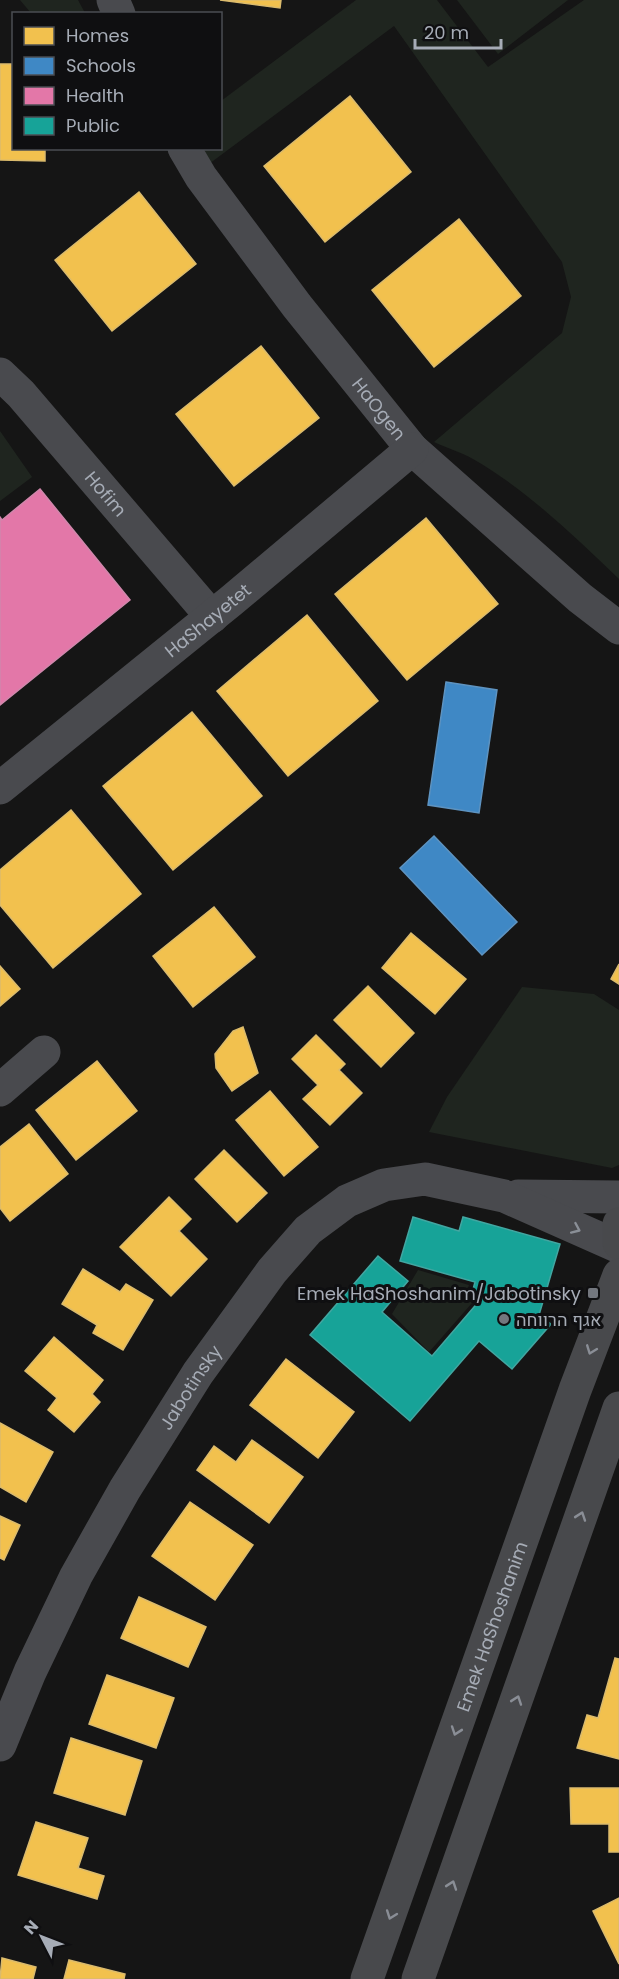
<svg xmlns="http://www.w3.org/2000/svg" width="619" height="1979" font-family="Poppins,Heebo,sans-serif">
	<style>
		.green { fill: #1f251f }
		.homes { fill: #f2c14e; stroke: #dbbb6d; stroke-width: 1.5 }
		.schools { fill: #3f88c5; stroke: #5e93c0; stroke-width: 1.5 }
		.health { fill: #e377a8; stroke: #d187ac; stroke-width: 1.5 }
		.public { fill: #17a398; stroke: #42a6a1; stroke-width: 1.5 }
		.lines { fill: none; stroke-linecap: round; stroke-linejoin: round }
		.street { stroke: #494a4e; stroke-width: 33 }
		.secondary { stroke: #48494c; stroke-width: 33 }
		.oneway { stroke: #8a8f97 }
		.oneway2 { stroke: #8a8e96 }
		.poi-dot { fill: #73777e; stroke: #0f0f11; stroke-width: 2 }
		.labels { text-anchor: middle; dominant-baseline: central; stroke-width: 6; stroke-linejoin: round; paint-order: stroke }
		.street-label { font-size: 18px; fill: #a6acb6; stroke: #0f0f11 }
		.poi-label { font-size: 18px; fill: #a6acb6; stroke: #0f0f11; text-anchor: end }
	</style>
	<rect width="100%" height="100%" fill="#151515"/>
	<!-- green -->
	<g class="green">
		<polygon points="20,0 78,0 85,13 31,13"/>
		<path d="M356,0H437L488,67L584,0H619V579C574,536 527,490 473,459C461,452 447,448 434,442L562,333L571,297L562,262L394,26L209,164L200,149L220,148L221,101Z"/>
		<polygon points="457,0 568,0 498,54"/>
		<polygon points="0,431 32,477 0,501"/>
		<polygon points="522,987 594,994 619,1010 619,1165 612,1168 429,1132 447,1097"/>
		<polygon points="418,1270 469,1285 465,1296 472,1303 429,1352 392,1314"/>
	</g>
	<!-- homes -->
	<g class="homes">
		<polygon points="220,0 281,0 280,8"/>
		<polygon points="0,64 14,64 14,148 45,148 45,161 0,160"/>
		<polygon points="350,96 411,172 325,242 264,166"/>
		<polygon points="139,192 196,264 112,331 55,260"/>
		<polygon points="459,219 521,296 434,367 372,290"/>
		<polygon points="261,346 319,418 234,486 176,414"/>
		<polygon points="426,518 498,604 407,680 335,594"/>
		<polygon points="307,615 378,701 288,776 217,691"/>
		<polygon points="192,712 262,796 173,870 103,786"/>
		<polygon points="71,810 141,894 53,968 0,905 0,870"/>
		<polygon points="214,907 255,957 193,1007 153,956"/>
		<polygon points="411,933 466,979 435,1014 382,968"/>
		<polygon points="619,964 619,984 611,979"/>
		<polygon points="0,966 20,989 0,1006"/>
		<polygon points="368,986 414,1033 381,1067 334,1020"/>
		<polygon points="243,1027 258,1073 232,1091 216,1068 215,1054 233,1031"/>
		<polygon points="316,1035 345,1064 339,1070 362,1093 330,1125 303,1099 318,1085 292,1059"/>
		<polygon points="97,1061 137,1111 76,1160 36,1110"/>
		<polygon points="270,1091 318,1147 284,1176 236,1120"/>
		<polygon points="29,1124 68,1174 10,1221 0,1208 0,1147"/>
		<polygon points="224,1150 267,1193 237,1222 195,1179"/>
		<polygon points="169,1197 191,1219 179,1231 207,1259 171,1296 120,1247"/>
		<polygon points="83,1269 120,1292 126,1284 153,1300 123,1350 93,1333 97,1325 62,1304"/>
		<polygon points="54,1337 103,1380 92,1394 100,1402 74,1432 48,1410 57,1398 25,1371"/>
		<polygon points="286,1359 354,1412 318,1458 250,1405"/>
		<polygon points="0,1423 53,1452 26,1502 0,1487"/>
		<polygon points="252,1440 303,1477 269,1523 197,1470 214,1446 236,1462"/>
		<polygon points="190,1502 253,1545 215,1600 152,1556"/>
		<polygon points="0,1516 20,1525 4,1560 0,1558"/>
		<polygon points="139,1597 206,1627 188,1667 121,1638"/>
		<polygon points="615,1658 619,1659 619,1759 577,1748 587,1715 598,1718"/>
		<polygon points="107,1675 174,1698 156,1748 89,1724"/>
		<polygon points="71,1738 142,1761 125,1815 54,1793"/>
		<polygon points="570,1788 619,1788 619,1852 609,1852 609,1824 571,1824"/>
		<polygon points="36,1822 88,1838 78,1868 104,1876 97,1899 18,1875"/>
		<polygon points="619,1898 619,1964 593,1911"/>
		<polygon points="2,1958 36,1967 33,1979 0,1979"/>
		<polygon points="69,1960 125,1974 124,1979 64,1979"/>
	</g>
	<!-- schools -->
	<g class="schools">
		<polygon points="446,682 497,690 479,813 428,805"/>
		<polygon points="434,836 517,922 482,955 400,868"/>
	</g>
	<!-- health -->
	<polygon class="health" points="40,489 130,600 0,705 0,517 2,520"/>
	<!-- public -->
	<polygon class="public" points="413,1217 459,1231 463,1217 560,1244 539,1315 551,1324 512,1369 479,1341 410,1421 310,1335 378,1256 408,1281 382,1312 432,1356 480,1300 472,1293 475,1282 400,1261"/>
	<g class="lines">
		<!-- street -->
		<g class="street">
			<polyline points="113,0 119,14"/>
			<path id="s1" d="M184,148L201,177L297,306L412,449L580,598L619,628"/>
			<path id="s2" d="M0,374L21,394L212,617"/>
			<path id="s3" d="M0,788L231,601L412,449"/>
			<polyline points="0,1090 44,1052"/>
			<polyline points="518,1196 619,1197"/>
			<path id="s4" d="M0,1745L30,1672L76,1576L125,1489L198,1373L272,1271L308,1230L347,1201L384,1185L425,1179L504,1196L619,1247"/>
		</g>
		<!-- secondary -->
		<g class="secondary">
			<polyline points="619,1224 619,1243"/>
			<path id="s5" d="M367,1979L575,1390L619,1275"/>
			<polyline points="418,1979 619,1408"/>
		</g>
	</g>
	<!-- one-way arrows -->
	<defs><path id="oneway-chevron" d="M-2-3.5L2.5 0L-2 3.5" fill="none" stroke-width="1.6" stroke-linecap="round" stroke-linejoin="round" transform="scale(1.5)"/></defs>
	<use class="oneway" href="#oneway-chevron" transform="translate(576 1229) rotate(24)"/>
	<g class="oneway2">
		<use href="#oneway-chevron" transform="translate(591 1350) rotate(111)"/>
		<use href="#oneway-chevron" transform="translate(581 1516) rotate(-71)"/>
		<use href="#oneway-chevron" transform="translate(517 1700) rotate(-71)"/>
		<use href="#oneway-chevron" transform="translate(456 1731) rotate(109)"/>
		<use href="#oneway-chevron" transform="translate(452 1885) rotate(-71)"/>
		<use href="#oneway-chevron" transform="translate(391 1915) rotate(110)"/>
	</g>
	<!-- markers -->
	<g class="poi-dot">
		<rect x="587" y="1287" width="12" height="12" rx="3"/>
		<circle cx="504" cy="1319" r="6"/>
	</g>
	<g class="labels">
		<!-- street labels -->
		<g class="street-label">
			<text stroke="none"><textPath href="#s1" startOffset="326">HaOgen</textPath></text>
			<text stroke="none"><textPath href="#s2" startOffset="160">Hofim</textPath></text>
			<text stroke="none"><textPath href="#s3" startOffset="267">HaShayetet</textPath></text>
			<text stroke="none"><textPath href="#s4" startOffset="406">Jabotinsky</textPath></text>
			<text stroke="none"><textPath href="#s5" startOffset="374">Emek HaShoshanim</textPath></text>
		</g>
		<!-- poi labels -->
		<g class="poi-label">
			<text x="581" y="1293">Emek HaShoshanim/Jabotinsky</text>
			<text x="516" y="1319" text-anchor="start">אגף הרווחה</text>
		</g>
	</g>
	<!-- legend -->
	<rect x="12" y="12" width="210" height="138" fill="#0f0f11" stroke="#4b4e53" stroke-width="1.5"/>
	<rect x="24" y="27" width="30" height="18" fill="#f2c14e" stroke="#4b4e53" stroke-width="1.5"/>
	<text x="66" y="42" font-size="18" fill="#a6acb6">Homes</text>
	<rect x="24" y="57" width="30" height="18" fill="#3f88c5" stroke="#4b4e53" stroke-width="1.5"/>
	<text x="66" y="72" font-size="18" fill="#a6acb6">Schools</text>
	<rect x="24" y="87" width="30" height="18" fill="#e377a8" stroke="#4b4e53" stroke-width="1.5"/>
	<text x="66" y="102" font-size="18" fill="#a6acb6">Health</text>
	<rect x="24" y="117" width="30" height="18" fill="#17a398" stroke="#4b4e53" stroke-width="1.5"/>
	<text x="66" y="132" font-size="18" fill="#a6acb6">Public</text>
	<!-- north arrow -->
	<g transform="translate(42 1937) rotate(312)" stroke="#0f0f11" stroke-width="4.5" paint-order="stroke">
	<path d="M0-4.5L10 22L0 15L-10 22Z" fill="#a6acb6"/>
	<text y="-9" font-size="16" font-weight="bold" text-anchor="middle" fill="#a6acb6">N</text>
	</g>
	<!-- scale -->
	<path d="M415 39v9h86v-9" fill="none" stroke="#a6acb6" stroke-width="3"/>
	<text x="424" y="39" font-size="18" fill="#a6acb6" stroke="#0f0f11" stroke-width="4.5" paint-order="stroke">20 m</text>
</svg>
